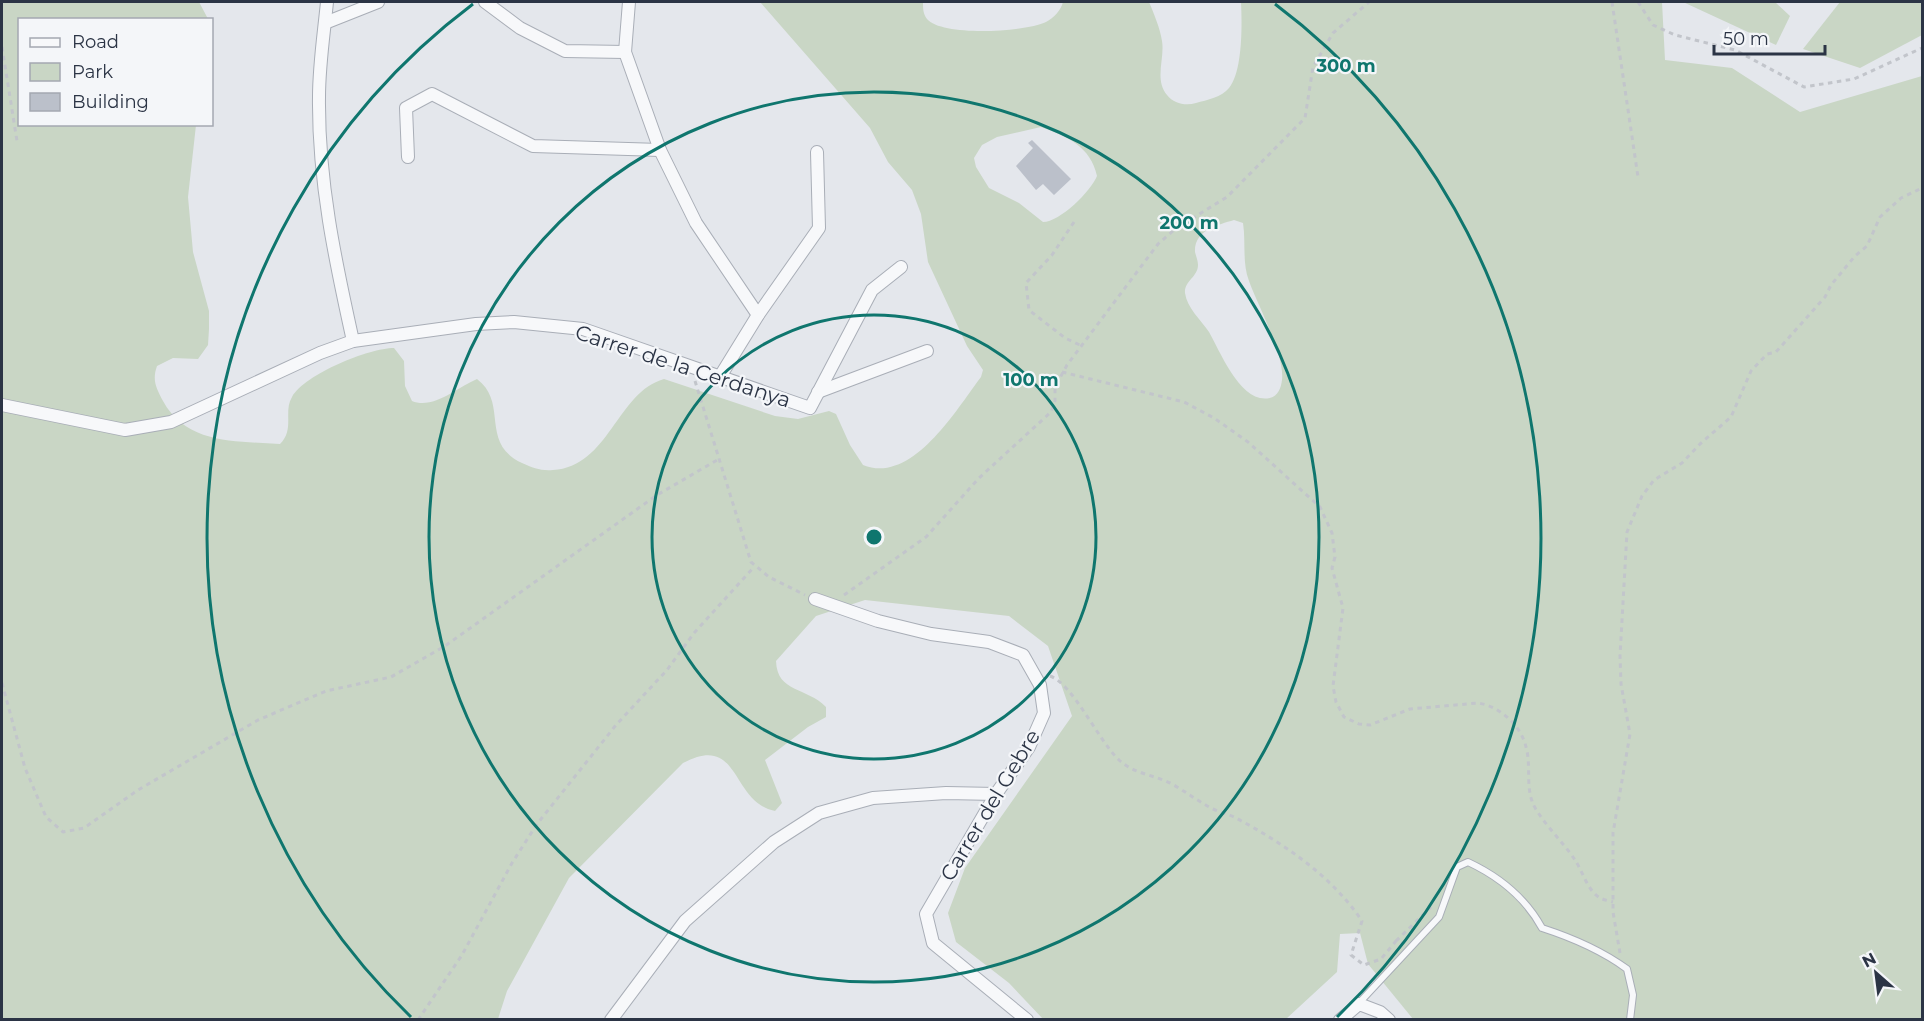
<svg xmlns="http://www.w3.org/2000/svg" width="1924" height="1021" font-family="Montserrat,sans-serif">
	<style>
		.green { fill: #c9d6c5; fill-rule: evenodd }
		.building { fill: #bbc0ca }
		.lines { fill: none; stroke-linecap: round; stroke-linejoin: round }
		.lane-casing { stroke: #a9aeb7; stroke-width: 8 }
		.street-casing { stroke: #a9aeb7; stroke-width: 14 }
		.path { stroke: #c2c5cb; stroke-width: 3; stroke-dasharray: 4.5 4.5; stroke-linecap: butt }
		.lane { stroke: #f7f8fa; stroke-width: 6 }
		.street { stroke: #f7f8fa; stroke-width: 12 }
		.ring { fill: none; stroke: #0f766e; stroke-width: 3 }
		.labels { text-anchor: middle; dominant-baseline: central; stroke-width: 4.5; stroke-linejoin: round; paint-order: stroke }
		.street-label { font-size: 21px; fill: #2b3445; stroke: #f4f6f9 }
		.centre { fill: #0f766e; stroke: #f4f6f9; stroke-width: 3 }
		.ring-label { font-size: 18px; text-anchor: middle; font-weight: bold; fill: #0f766e; stroke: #f4f6f9; stroke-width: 4.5; stroke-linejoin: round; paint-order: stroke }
	</style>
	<rect width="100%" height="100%" fill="#e4e7ec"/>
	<!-- green -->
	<g class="green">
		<path d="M2,2H199L207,17L208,19L20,20V124L196,125L188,197L193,252L209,311V329L208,345L198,359L173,358L157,366C152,380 156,388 163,401C187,445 237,441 280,444C295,429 283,412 292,397C305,374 369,348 394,348L404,361L405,386L412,401C433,410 458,387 477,379C509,403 479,443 522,463C533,468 541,471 553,470C609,467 617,392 664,379L775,416L798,419L829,411L836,414L850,445L863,465C912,485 956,410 981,377L983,370L967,346L928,262L921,214L912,190L888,162L870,128L760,2H923C923,8 923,14 927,19C942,37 1026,32 1046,22C1054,18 1061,10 1063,2H1149C1154,14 1160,28 1162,41C1165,59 1154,79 1167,95C1174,104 1186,106 1196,103C1207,100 1222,97 1229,88C1243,71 1242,23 1241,2H1662L1665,60L1732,68L1800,112L1922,76V1019H1413L1368,964L1360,933L1340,934L1337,972L1286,1019H1043L1009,983L956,942L948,913L965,868L1072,716L1048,646L1009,616L865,600L816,616L776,661C777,693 807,687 826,707V717L808,727L765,760L782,803L775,811C730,802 741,732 683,763L569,878L507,991L498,1019L2,1020ZM1041,127C1067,136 1091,147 1097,176C1091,191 1060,222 1043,222L1019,203L989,188L976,167L974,158L982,145L997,137ZM1234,220L1243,223C1246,242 1242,263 1249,281C1258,306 1285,355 1282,380C1281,388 1278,396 1270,398C1241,405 1220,351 1209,332C1201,320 1187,308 1185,293C1184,281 1198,277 1198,265C1198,261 1196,256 1195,252C1194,230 1218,225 1234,220Z"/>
		<polygon points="1683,2 1775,2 1790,16 1776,45"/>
		<polygon points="1840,2 1922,2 1922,35 1860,68 1803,49"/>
	</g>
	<!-- building -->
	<polygon class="building" points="1032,140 1071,179 1054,195 1043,184 1036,190 1016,166 1033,148 1028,143"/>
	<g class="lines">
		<defs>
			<path id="lane" d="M1359,1003L1439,917L1457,867L1468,862C1500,877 1525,897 1542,928C1573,938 1601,950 1627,969L1633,995L1630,1020"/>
			<g id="street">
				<path d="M327,2C324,33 319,65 319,97C318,180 335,260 353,341"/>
				<polyline points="485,2 520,28 565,51 625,52"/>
				<polyline points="629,2 625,52 660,150 696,223 758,315"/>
				<polyline points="325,23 378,2"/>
				<polyline points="408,157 406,108 432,94 533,146 660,150"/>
				<polyline points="721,375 758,315 819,228 817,152"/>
				<polyline points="818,392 927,351"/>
				<polyline points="2,405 125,430 171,422 320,353 353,341 476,324 514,322 583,329 810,408 872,290 901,267"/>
				<polyline points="815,599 878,621 931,634 989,642 1023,655 1040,685 1044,713 1029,747 996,794 926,914 933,943 1027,1020"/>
				<polyline points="611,1020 685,921 774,842 819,813 873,798 946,793 996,794"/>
				<polyline points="1340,1020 1359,1004 1380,1012 1389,1020"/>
			</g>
		</defs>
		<!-- lane casing -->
		<use href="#lane" class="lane-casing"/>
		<!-- street casing -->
		<use href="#street" class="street-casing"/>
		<!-- path -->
		<g class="path">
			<polyline points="1612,2 1638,177"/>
			<polyline points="1638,2 1653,25 1675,35 1735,50 1804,87 1854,79 1922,48"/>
			<polyline points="2,47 17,141"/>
			<polyline points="1074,222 1052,255 1026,283 1029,310 1065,338 1082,346"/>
			<path d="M1062,372L1184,402L1214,418L1248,442L1320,507L1332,533L1335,557L1332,568L1343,608L1333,686L1336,702L1344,717L1359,724L1370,725L1410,709L1478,703C1499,706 1521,725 1526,747C1531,764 1526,784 1532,801C1537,817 1565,844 1575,860C1583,872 1587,890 1600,898C1604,900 1610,901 1613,902"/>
			<polyline points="695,381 751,562 769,577 805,595"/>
			<polyline points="844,595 926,537 979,478 1051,412 1055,401 1055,387 1067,365 1158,244 1175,229 1227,197 1305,118 1313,67 1333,33 1369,2"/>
			<path d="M1050,676C1073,684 1098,740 1119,760C1134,774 1155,775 1172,784C1186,792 1198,801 1211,808C1219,812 1228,814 1236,818C1283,843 1332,876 1362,921L1351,955L1364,965L1381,959L1396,941L1403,944"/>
			<polyline points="2,683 25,768 46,817 63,832 84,828 138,790 258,720 326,691 391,677 445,646 657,495 719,459"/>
			<polyline points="1396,941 1431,907"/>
			<polyline points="1620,953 1613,912 1613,833 1630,734 1621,684 1620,656 1627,532 1642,496 1654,480 1682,463 1700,444 1731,417 1751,371 1767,354 1776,352 1825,297 1831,285 1855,256 1867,246 1880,217 1901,198 1922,188"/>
			<polyline points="418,1020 462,955 512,863 537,824 616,725 667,670 694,633 754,567"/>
		</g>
		<!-- lane -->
		<use href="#lane" class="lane"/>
		<!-- street -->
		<use href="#street" class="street"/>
	</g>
	<!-- distance rings -->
	<g class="ring">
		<circle cx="874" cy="537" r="222"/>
		<circle cx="874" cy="537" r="445"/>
		<path d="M411 1017A667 667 0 0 1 473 4M1275 4A667 667 0 0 1 1337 1017"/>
	</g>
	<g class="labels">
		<!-- street labels -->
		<g class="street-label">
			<text transform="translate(683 366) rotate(18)">Carrer de la Cerdanya</text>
			<text transform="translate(990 805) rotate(-59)">Carrer del Gebre</text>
		</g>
	</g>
	<circle cx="874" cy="537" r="9" class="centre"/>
	<g class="ring-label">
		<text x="1346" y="72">300 m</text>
		<text x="1189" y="229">200 m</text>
		<text x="1031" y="386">100 m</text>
	</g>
	<!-- border -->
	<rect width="1924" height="1021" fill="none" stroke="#2b3445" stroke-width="6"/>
	<!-- legend -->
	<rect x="18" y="18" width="195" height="108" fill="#f4f6f9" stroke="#a4a8b1" stroke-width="1.5"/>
	<rect x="30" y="38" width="30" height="9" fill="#f7f8fa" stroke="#a4a8b1" stroke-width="1.5"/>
	<text x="72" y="48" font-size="18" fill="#2b3445">Road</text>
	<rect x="30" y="63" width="30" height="18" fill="#c9d6c5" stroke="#a4a8b1" stroke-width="1.5"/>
	<text x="72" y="78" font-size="18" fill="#2b3445">Park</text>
	<rect x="30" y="93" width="30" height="18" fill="#bbc0ca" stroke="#a4a8b1" stroke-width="1.5"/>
	<text x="72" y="108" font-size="18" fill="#2b3445">Building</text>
	<!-- north arrow -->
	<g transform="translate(1876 973) rotate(332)" stroke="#f4f6f9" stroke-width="4.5" paint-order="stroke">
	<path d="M0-4.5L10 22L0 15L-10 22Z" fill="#2b3445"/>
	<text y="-9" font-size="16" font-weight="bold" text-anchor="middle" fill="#2b3445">N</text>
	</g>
	<!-- scale -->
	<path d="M1714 45v9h111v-9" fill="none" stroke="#2b3445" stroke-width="3"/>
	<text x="1723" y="45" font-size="18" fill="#2b3445" stroke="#f4f6f9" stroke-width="4.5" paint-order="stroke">50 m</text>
</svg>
